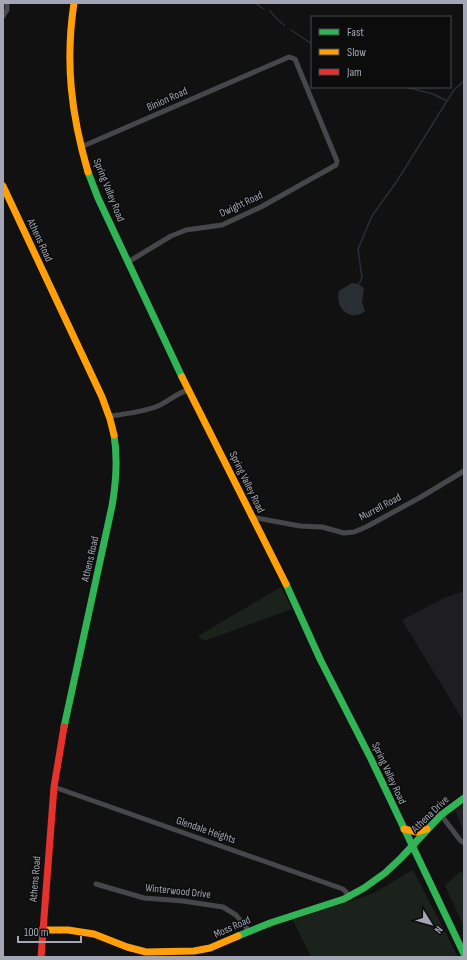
<svg xmlns="http://www.w3.org/2000/svg" width="467" height="960" font-family="'Sofia Sans Condensed',sans-serif">
	<style>
		.built { fill: #1e1e20 }
		.green { fill: #1b221c }
		.water { fill: #282e34 }
		.lines { fill: none; stroke-linecap: round; stroke-linejoin: round }
		.stream { stroke: #282e34; stroke-width: 1.5 }
		.street { stroke: #46474a; stroke-width: 5 }
		.fast { stroke: #30b455; stroke-width: 7 }
		.slow { stroke: #ff9f0a; stroke-width: 7 }
		.jam { stroke: #e5322d; stroke-width: 7 }
		.labels { text-anchor: middle; dominant-baseline: central; stroke-width: 3; stroke-linejoin: round; paint-order: stroke }
		.street-label { font-size: 11px; fill: #a3a7b3; stroke: #0c0c0d }
	</style>
	<rect width="100%" height="100%" fill="#111112"/>
	<!-- built -->
	<g class="built">
		<polygon points="464,591 464,722 402,620 444,598"/>
		<polygon points="464,805 464,833 455,810"/>
	</g>
	<!-- green -->
	<g class="green">
		<polygon points="281,587 292,609 204,641 198,636"/>
		<polygon points="413,870 458,957 311,957 293,920 372,894"/>
		<polygon points="460,872 464,873 464,927 445,885"/>
	</g>
	<!-- water -->
	<path class="water" d="M352,283L358,284L364,288L362,303L365,311C351,323 334,308 339,291Z"/>
	<g class="lines">
		<!-- stream -->
		<g class="stream">
			<polyline points="255,3 264,9"/>
			<polyline points="270,11 278,20 284,25"/>
			<polyline points="291,30 312,44"/>
			<polyline points="406,87 433,94 447,101"/>
			<polyline points="359,284 362,278 358,249 372,216 397,181 447,101 454,90 464,81"/>
		</g>
		<!-- street -->
		<g class="street">
			<polyline points="3,16 7,10 7,3"/>
			<polyline points="81,147 289,57 295,59 337,161 336,165 261,207 222,225 186,230 171,236 128,262"/>
			<path d="M110,416C126,414 143,412 158,406C169,401 177,393 188,390"/>
			<polyline points="251,517 300,526 322,527 344,533 354,532 366,527 421,497 464,471"/>
			<polyline points="54,787 343,889 350,896"/>
			<polyline points="441,815 460,840 464,843"/>
			<polyline points="96,884 144,898 183,901 223,907 236,915 249,931"/>
		</g>
		<!-- fast -->
		<g class="fast">
			<polyline points="88,172 98,198 182,377"/>
			<polyline points="286,584 320,659 371,759 464,954"/>
			<path d="M64,727L112,506C116,483 118,459 114,435"/>
			<polyline points="238,936 270,923 344,899 364,888 385,873 401,858 441,815 464,798"/>
		</g>
		<!-- slow -->
		<g class="slow">
			<path d="M74,3C65,62 71,114 88,172"/>
			<polyline points="3,186 102,397 110,419 114,435"/>
			<polyline points="182,377 286,584"/>
			<polyline points="404,829 417,832 427,829"/>
			<polyline points="42,930 68,930 94,934 127,947 146,952 194,951 210,948 238,936"/>
		</g>
		<!-- jam -->
		<polyline class="jam" points="41,957 54,787 64,727"/>
	</g>
	<g class="labels">
		<!-- street labels -->
		<g class="street-label">
			<text transform="translate(167 99) rotate(-24)">Binion Road</text>
			<text transform="translate(109 190) rotate(68)">Spring Valley Road</text>
			<text transform="translate(241 204) rotate(-25)">Dwight Road</text>
			<text transform="translate(40 240) rotate(65)">Athens Road</text>
			<text transform="translate(247 482) rotate(64)">Spring Valley Road</text>
			<text transform="translate(380 507) rotate(-28)">Murrell Road</text>
			<text transform="translate(90 559) rotate(-77)">Athens Road</text>
			<text transform="translate(389 773) rotate(65)">Spring Valley Road</text>
			<text transform="translate(430 814) rotate(-44)">Athena Drive</text>
			<text transform="translate(206 830) rotate(19)">Glendale Heights</text>
			<text transform="translate(35 879) rotate(-85)">Athens Road</text>
			<text transform="translate(178 891) rotate(6)">Winterwood Drive</text>
			<text transform="translate(232 927) rotate(-24)">Moss Road</text>
		</g>
	</g>
	<!-- border -->
	<rect width="467" height="960" fill="none" stroke="#a3a7b3" stroke-width="8"/>
	<!-- legend -->
	<rect x="311" y="16" width="140" height="72" fill="#0c0c0d" stroke="#484a4f"/>
	<rect x="319" y="29" width="20" height="6" fill="#30b455" stroke="#484a4f"/>
	<text x="347" y="36" font-size="12" fill="#a3a7b3">Fast</text>
	<rect x="319" y="49" width="20" height="6" fill="#ff9f0a" stroke="#484a4f"/>
	<text x="347" y="56" font-size="12" fill="#a3a7b3">Slow</text>
	<rect x="319" y="69" width="20" height="6" fill="#e5322d" stroke="#484a4f"/>
	<text x="347" y="76" font-size="12" fill="#a3a7b3">Jam</text>
	<!-- north arrow -->
	<g transform="translate(431 924) rotate(127)" stroke="#0c0c0d" stroke-width="3" paint-order="stroke">
	<path d="M0-3L7 15L0 10L-7 15Z" fill="#a3a7b3"/>
	<text y="-6" font-size="11" font-weight="bold" text-anchor="middle" fill="#a3a7b3">N</text>
	</g>
	<!-- scale -->
	<path d="M18 936v6h63v-6" fill="none" stroke="#a3a7b3" stroke-width="2"/>
	<text x="24" y="936" font-size="12" fill="#a3a7b3" stroke="#0c0c0d" stroke-width="3" paint-order="stroke">100 m</text>
</svg>
